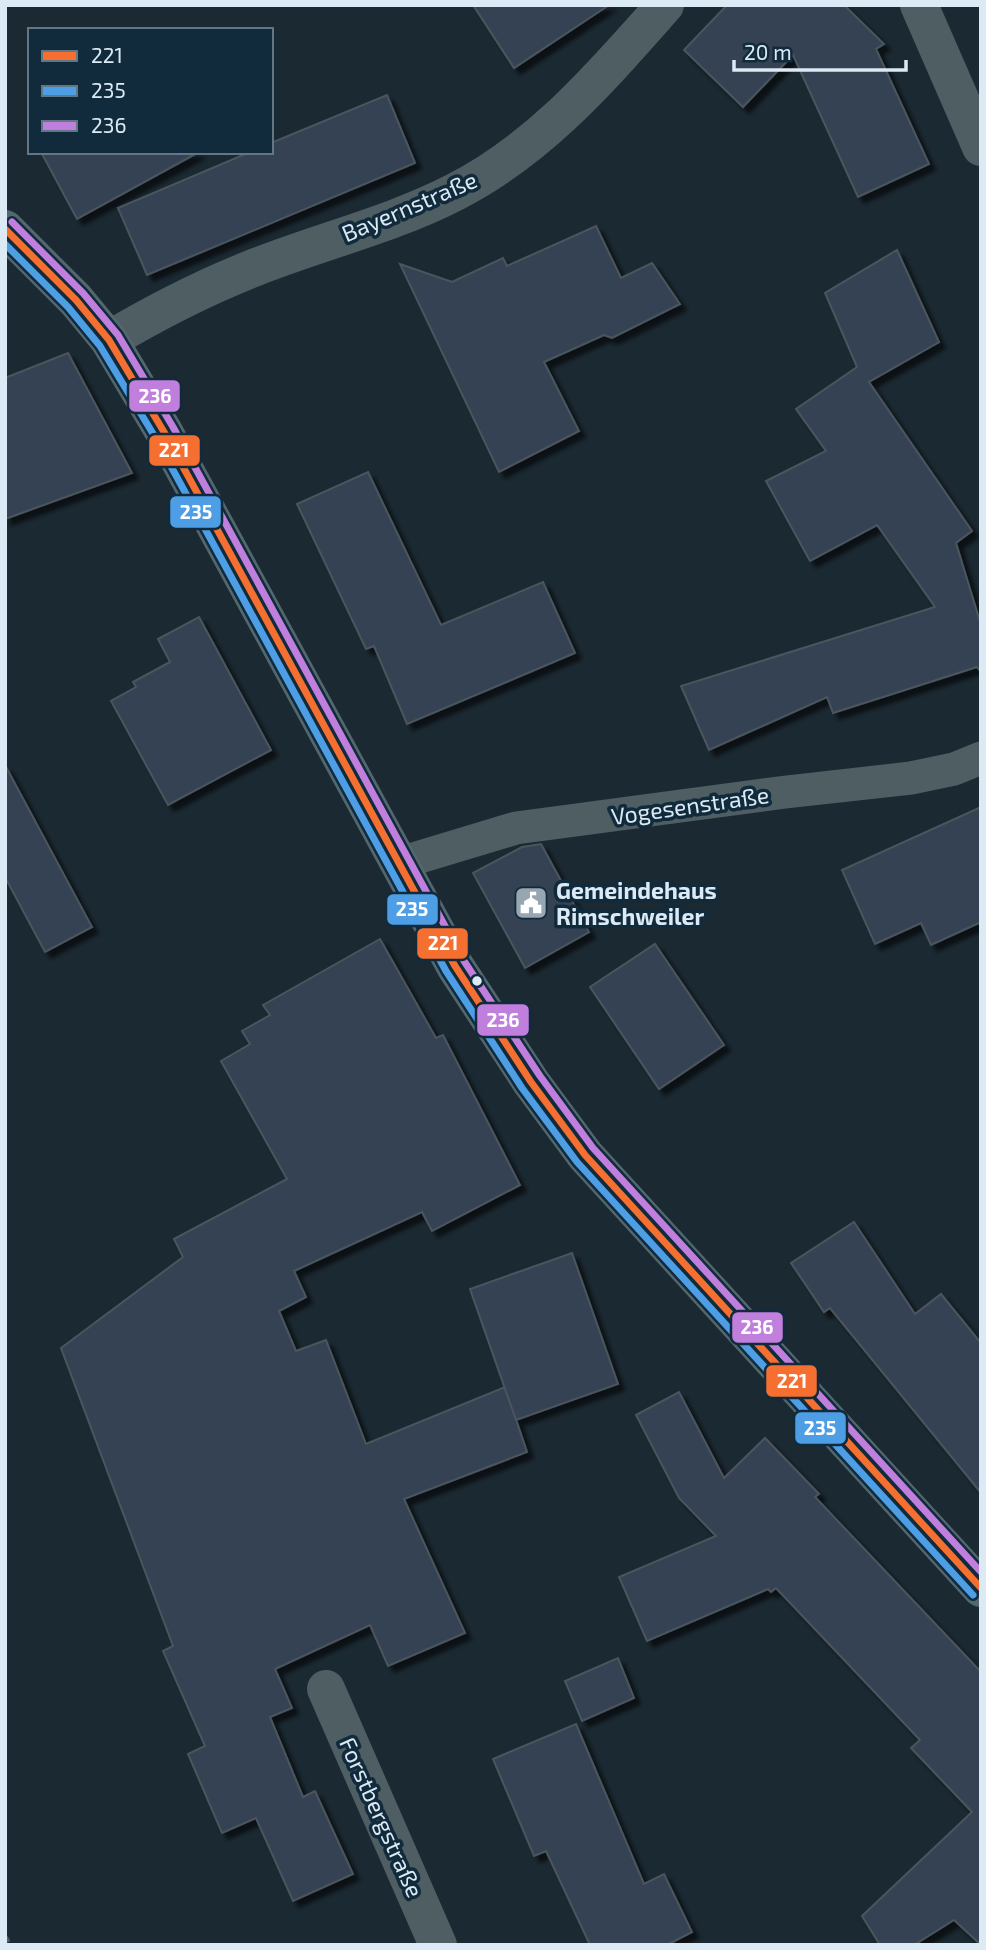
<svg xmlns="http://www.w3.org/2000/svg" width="986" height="1950" font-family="'Exo 2',sans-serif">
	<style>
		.building { fill: #354353; stroke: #4b545d; stroke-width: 2; filter: url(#shadow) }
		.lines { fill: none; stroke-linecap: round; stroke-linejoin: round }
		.path { stroke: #525f65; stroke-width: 4.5; stroke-dasharray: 7 3.5; stroke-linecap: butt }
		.service { stroke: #4f5e63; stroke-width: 33 }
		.minor { stroke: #4f5e63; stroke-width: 38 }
		.primary { stroke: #53676e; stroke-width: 38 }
		.bus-1-casing { stroke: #112b3c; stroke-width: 12 }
		.bus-2-casing { stroke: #112b3c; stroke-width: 12 }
		.bus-3-casing { stroke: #112b3c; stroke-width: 12 }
		.bus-1 { stroke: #f46f30; stroke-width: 7 }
		.bus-2 { stroke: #4d9ee5; stroke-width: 7 }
		.bus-3 { stroke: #c07fdc; stroke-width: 7 }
		.bus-dot { fill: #dbeaf5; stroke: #112b3c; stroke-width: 2.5 }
		.labels { text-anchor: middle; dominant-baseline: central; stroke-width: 7; stroke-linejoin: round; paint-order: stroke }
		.street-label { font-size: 23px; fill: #dbeaf5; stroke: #112b3c }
		.poi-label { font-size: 23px; font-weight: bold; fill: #dbeaf5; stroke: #112b3c; text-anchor: start }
		.line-badge { stroke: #112b3c; stroke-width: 2.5 }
		.badge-label { font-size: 19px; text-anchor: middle; font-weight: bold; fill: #fff }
	</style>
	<defs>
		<filter id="shadow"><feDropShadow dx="6" dy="6" stdDeviation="2" flood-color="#0009"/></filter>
	</defs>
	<rect width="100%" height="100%" fill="#1b2932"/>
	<!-- building -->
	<g class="building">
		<polygon points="473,5 609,5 514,68"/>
		<polygon points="727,5 844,5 884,44 876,49 929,164 858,197 793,55 743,107 684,50"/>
		<polygon points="387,95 415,163 147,275 118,208 250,152 271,152 271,143"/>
		<polygon points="41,152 199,152 77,219"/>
		<polygon points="596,226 621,278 652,263 680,304 612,338 604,335 544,362 579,431 499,472 400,264 452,282 503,258 507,266"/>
		<polygon points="897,250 939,342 869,382 972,531 956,543 981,625 981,672 977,667 833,713 827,697 709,750 681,686 935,607 877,525 810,561 766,481 826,451 796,409 857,367 825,293"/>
		<polygon points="68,353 132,473 5,519 5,378"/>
		<polygon points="368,472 441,625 543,582 575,653 407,724 374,646 366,649 297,504"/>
		<polygon points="199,617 271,750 168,805 111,701 136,687 133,682 170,662 158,639"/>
		<polygon points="5,765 92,927 45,952 5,877"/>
		<polygon points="981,807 981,922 931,945 921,923 875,944 842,870"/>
		<polygon points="541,844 589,932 525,968 473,873 522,847"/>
		<polygon points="380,939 436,1038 443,1035 520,1185 432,1231 422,1212 294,1271 306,1297 279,1311 296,1351 326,1340 366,1444 505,1387 527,1452 404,1499 465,1633 388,1666 370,1625 275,1669 292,1708 270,1717 303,1797 315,1791 353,1874 293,1901 256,1818 222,1833 188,1754 205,1746 163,1651 173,1646 61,1348 183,1257 174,1239 287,1179 221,1061 250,1044 242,1031 270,1015 263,1005"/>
		<polygon points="655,944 724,1045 659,1089 590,987"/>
		<polygon points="854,1222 915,1314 941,1294 981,1343 981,1493 830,1308 824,1312 791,1263"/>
		<polygon points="572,1253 618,1384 516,1420 470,1289"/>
		<polygon points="679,1392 724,1478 765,1438 819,1494 815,1497 981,1672 981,1945 954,1920 914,1945 880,1945 862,1916 972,1812 911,1748 920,1740 776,1588 771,1592 768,1589 647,1641 619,1577 716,1536 679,1498 636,1415"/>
		<polygon points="618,1658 634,1698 582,1721 565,1681"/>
		<polygon points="576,1724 644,1884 664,1874 692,1932 667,1945 590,1945 546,1851 534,1856 493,1759"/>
	</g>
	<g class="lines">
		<!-- path -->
		<polyline class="path" points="5,1936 10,1945"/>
		<!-- service -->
		<polyline class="service" points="400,863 516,828 786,792 911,778 954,769 981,758"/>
		<!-- minor -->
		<g class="minor">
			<polyline points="919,5 981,147"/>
			<path d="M109,340C156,312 205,287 256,267C322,241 393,224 455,192C541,148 602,76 665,5"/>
			<polyline points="326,1689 438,1945"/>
		</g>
		<!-- primary -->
		<polyline class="primary" points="5,229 76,300 109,340 164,432 455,966 531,1082 585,1155 981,1588"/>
		<defs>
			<polyline id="bus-1" points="5,229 76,300 109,340 164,432 455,966 531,1082 585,1155 981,1588"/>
			<polyline id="bus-2" points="5,244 68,307 100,346 155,437 446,971 522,1088 577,1162 973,1595"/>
			<polyline id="bus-3" points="12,222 83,293 118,335 173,427 464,961 540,1076 593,1148 981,1572"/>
		</defs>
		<!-- bus-1 casing -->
		<use href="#bus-1" class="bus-1-casing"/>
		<!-- bus-2 casing -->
		<use href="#bus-2" class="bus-2-casing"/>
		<!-- bus-3 casing -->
		<use href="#bus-3" class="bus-3-casing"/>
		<!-- bus-1 -->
		<use href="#bus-1" class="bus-1"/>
		<!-- bus-2 -->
		<use href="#bus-2" class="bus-2"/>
		<!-- bus-3 -->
		<use href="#bus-3" class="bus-3"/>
	</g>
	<!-- icons -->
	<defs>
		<symbol id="civic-square" viewBox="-11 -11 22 22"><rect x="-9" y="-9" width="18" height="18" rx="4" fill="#98a6b1" stroke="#112b3c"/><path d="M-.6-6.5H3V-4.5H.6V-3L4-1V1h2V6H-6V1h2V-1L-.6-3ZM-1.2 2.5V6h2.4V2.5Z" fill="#fff"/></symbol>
	</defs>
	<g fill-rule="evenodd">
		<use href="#civic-square" x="512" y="884" width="38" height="38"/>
	</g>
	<!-- markers -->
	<circle class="bus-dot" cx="477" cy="981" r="6"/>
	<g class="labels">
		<!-- street labels -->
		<g class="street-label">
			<text transform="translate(409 206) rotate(-23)">Bayernstraße</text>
			<text transform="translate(690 805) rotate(-8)">Vogesenstraße</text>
			<text transform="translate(382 1817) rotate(66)">Forstbergstraße</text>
		</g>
		<!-- poi labels -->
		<g class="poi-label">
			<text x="556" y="890">Gemeindehaus<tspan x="556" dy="26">Rimschweiler</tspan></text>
		</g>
	</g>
	<g class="line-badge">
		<rect x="128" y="379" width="53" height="34" rx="7" fill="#c07fdc"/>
		<rect x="148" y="434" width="53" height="33" rx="7" fill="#f46f30"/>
		<rect x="169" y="495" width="53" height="34" rx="7" fill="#4d9ee5"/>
		<rect x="386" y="893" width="53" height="33" rx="7" fill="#4d9ee5"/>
		<rect x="416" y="927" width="53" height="33" rx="7" fill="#f46f30"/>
		<rect x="476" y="1003" width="54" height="34" rx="7" fill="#c07fdc"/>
		<rect x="731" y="1311" width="53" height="33" rx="7" fill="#c07fdc"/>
		<rect x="765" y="1364" width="53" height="34" rx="7" fill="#f46f30"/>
		<rect x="794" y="1411" width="53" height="34" rx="7" fill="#4d9ee5"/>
	</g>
	<g class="badge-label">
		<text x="155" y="403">236</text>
		<text x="174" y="457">221</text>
		<text x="196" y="519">235</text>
		<text x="412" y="916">235</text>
		<text x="443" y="950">221</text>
		<text x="503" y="1027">236</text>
		<text x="757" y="1334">236</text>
		<text x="792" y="1388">221</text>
		<text x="820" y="1435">235</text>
	</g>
	<!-- border -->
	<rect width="986" height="1950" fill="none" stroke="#dbeaf5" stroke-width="14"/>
	<!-- legend -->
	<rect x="28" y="28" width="245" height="126" fill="#112b3c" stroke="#627786" stroke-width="2"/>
	<rect x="42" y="51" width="35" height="10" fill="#f46f30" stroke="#627786" stroke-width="2"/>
	<text x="91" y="63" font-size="21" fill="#dbeaf5">221</text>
	<rect x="42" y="86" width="35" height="10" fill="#4d9ee5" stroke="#627786" stroke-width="2"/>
	<text x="91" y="98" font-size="21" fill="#dbeaf5">235</text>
	<rect x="42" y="121" width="35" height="10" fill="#c07fdc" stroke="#627786" stroke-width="2"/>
	<text x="91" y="133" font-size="21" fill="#dbeaf5">236</text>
	<!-- scale -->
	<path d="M734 60v10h172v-10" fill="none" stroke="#dbeaf5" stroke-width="3.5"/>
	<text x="744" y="60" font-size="21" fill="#dbeaf5" stroke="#112b3c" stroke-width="5" paint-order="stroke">20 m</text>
</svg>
